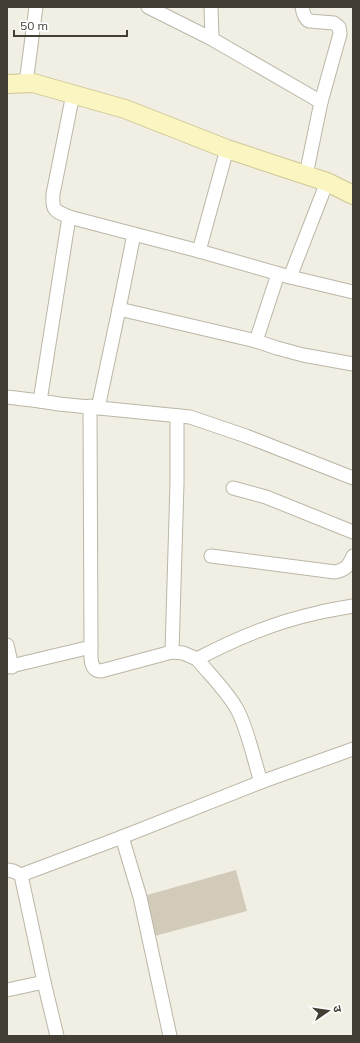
<svg xmlns="http://www.w3.org/2000/svg" width="360" height="1043" font-family="Mulish,'Noto Sans Devanagari',sans-serif">
	<style>
		.building { fill: #d2cbb9 }
		.lines { fill: none; stroke-linecap: round; stroke-linejoin: round }
		.minor-casing { stroke: #bbb7a7; stroke-width: 15 }
		.secondary-casing { stroke: #cfc795; stroke-width: 20 }
		.minor { stroke: #fff; stroke-width: 13 }
		.secondary { stroke: #fbf5c2; stroke-width: 18 }
	</style>
	<rect width="100%" height="100%" fill="#f1eee3"/>
	<!-- building -->
	<polygon class="building" points="236,870 247,911 151,937 140,897"/>
	<g class="lines">
		<defs>
			<g id="minor">
				<polyline points="148,7 212,39 321,102"/>
				<polyline points="211,7 212,39"/>
				<path d="M302,7C303,12 304,18 309,21L334,23L339,27L340,34L321,102L306,175"/>
				<polyline points="26,83 36,7"/>
				<path d="M73,94L53,194C52,211 54,210 69,217L199,251L290,277L353,292"/>
				<polyline points="199,251 227,149"/>
				<polyline points="290,277 327,182"/>
				<polyline points="119,309 256,341 277,348 303,355 353,364"/>
				<polyline points="256,341 278,274"/>
				<polyline points="7,397 40,401 59,404 190,417 246,436 353,478"/>
				<polyline points="40,401 69,217"/>
				<path d="M90,406L91,647C91,655 89,671 101,671L172,652L183,653L197,659"/>
				<polyline points="98,408 119,309 134,234"/>
				<polyline points="233,488 266,497 353,532"/>
				<path d="M211,556L335,572C345,570 349,566 353,556"/>
				<polyline points="7,645 12,667"/>
				<polyline points="172,652 177,483 177,416"/>
				<polyline points="7,667 91,647"/>
				<path d="M261,782C254,760 248,731 238,711C228,692 211,676 197,659C235,639 275,622 317,613C329,610 341,608 353,606"/>
				<polyline points="122,837 140,897 170,1036"/>
				<polyline points="7,870 13,871 21,875 122,837 261,782 353,749"/>
				<polyline points="21,875 44,982 57,1036"/>
				<polyline points="7,990 44,982"/>
			</g>
			<polyline id="secondary" points="7,84 33,83 125,109 227,149 327,182 353,195"/>
		</defs>
		<!-- minor casing -->
		<use href="#minor" class="minor-casing"/>
		<!-- secondary casing -->
		<use href="#secondary" class="secondary-casing"/>
		<!-- minor -->
		<use href="#minor" class="minor"/>
		<!-- secondary -->
		<use href="#secondary" class="secondary"/>
	</g>
	<!-- border -->
	<rect width="360" height="1043" fill="none" stroke="#423e34" stroke-width="16"/>
	<!-- north arrow -->
	<g transform="translate(328 1011) rotate(77)" stroke="#ffffff" stroke-width="3" paint-order="stroke">
	<path d="M0-3L7 15L0 10L-7 15Z" fill="#423e34"/>
	<text y="-6" font-size="11" font-weight="bold" text-anchor="middle" fill="#423e34">उ</text>
	</g>
	<!-- scale -->
	<path d="M14 30v6h113v-6" fill="none" stroke="#423e34" stroke-width="2"/>
	<text x="20" y="30" font-size="12" fill="#423e34" stroke="#ffffff" stroke-width="3" paint-order="stroke">50 m</text>
</svg>
